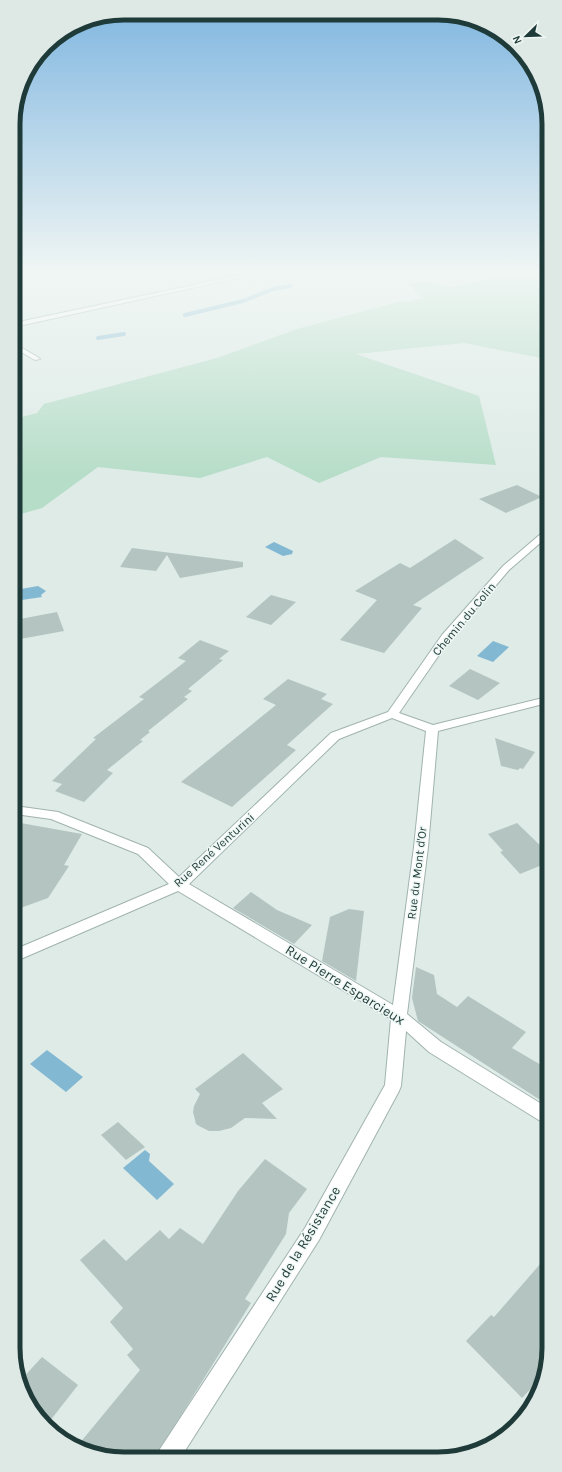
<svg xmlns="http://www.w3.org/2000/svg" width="562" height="1472" font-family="Karla,sans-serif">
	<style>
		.green { fill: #b6ddc8 }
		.water { fill: #83b8d3 }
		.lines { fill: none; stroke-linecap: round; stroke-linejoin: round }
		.stream { stroke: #83b8d3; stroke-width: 4 }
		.building { fill: #b4c5c1 }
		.minor-casing { stroke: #a1b3af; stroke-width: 2 }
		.minor { fill: #fff; fill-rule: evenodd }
		.labels { text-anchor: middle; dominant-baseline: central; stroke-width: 3; stroke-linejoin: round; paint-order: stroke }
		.street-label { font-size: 12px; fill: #1f3b39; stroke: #eff7f4 }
		.near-street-label { font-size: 14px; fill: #1f3b39; stroke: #eff7f4 }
		.rim { fill: none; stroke: #1f3b39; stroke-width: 5 }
	</style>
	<rect width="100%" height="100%" fill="#deebe7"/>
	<!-- green -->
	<polygon class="green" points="508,271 546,271 546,359 464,343 356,354 479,396 496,465 381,457 319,483 267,457 200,478 98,467 42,508 14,516 14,419 37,413 44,404 217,358 297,329 402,301 409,302 423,298 408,284 426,281 450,287 483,280"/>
	<!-- water -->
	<g class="water">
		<polygon points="274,542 293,551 292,554 283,556 265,547"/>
		<polygon points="38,586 46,591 41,595 42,597 15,601 15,590"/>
		<polygon points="493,641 509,647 493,662 477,656"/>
		<polygon points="47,1050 83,1077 66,1092 30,1064"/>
		<polygon points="145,1150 150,1154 149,1161 174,1184 157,1200 123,1168"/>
	</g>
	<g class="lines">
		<!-- stream -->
		<g class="stream">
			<polyline points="185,315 243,301 273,289 290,286"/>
			<polyline points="98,338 124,334"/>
		</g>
	</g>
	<!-- building -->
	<g class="building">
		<polygon points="517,485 542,497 506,513 479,499"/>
		<polygon points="455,539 484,558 413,605 422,608 384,653 340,640 377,600 355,591 400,563 410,568"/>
		<polygon points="132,548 243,562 243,567 180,578 167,555 156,571 120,567"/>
		<polygon points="271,595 296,602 271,625 246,617"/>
		<polygon points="57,612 64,631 15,640 15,620"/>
		<polygon points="200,640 229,651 219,659 223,660 188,689 192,691 184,697 188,699 148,731 150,732 140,740 143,741 107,770 113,773 84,802 55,791 62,784 52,781 96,739 93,738 144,699 139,697 186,661 178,658"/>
		<polygon points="470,669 500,683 478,700 449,686"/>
		<polygon points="288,679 327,694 321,699 333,704 287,745 296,750 232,807 181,782 276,705 263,699"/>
		<polygon points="495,738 535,752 523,769 520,768 518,770 501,766"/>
		<polygon points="15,822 82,834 64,865 69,866 48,898 15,910"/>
		<polygon points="517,823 547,852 547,863 520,874 500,852 503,851 488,834"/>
		<polygon points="251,892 277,910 312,925 294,944 233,908"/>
		<polygon points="349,909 364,911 356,981 322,961 330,917"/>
		<polygon points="416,967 434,975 437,994 457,1007 468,996 526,1032 512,1048 548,1069 548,1105 418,1021 412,998"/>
		<polygon points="243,1053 283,1089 262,1103 277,1119 245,1118 231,1128 219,1131 209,1131 199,1126 196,1124 193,1112 194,1106 200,1094 195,1089"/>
		<polygon points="118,1122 145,1147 126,1160 101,1135"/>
		<polygon points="265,1159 307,1189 289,1213 286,1234 245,1299 251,1303 155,1457 103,1457 79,1444 140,1370 127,1355 133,1349 110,1322 123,1308 80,1260 104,1239 126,1261 160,1230 169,1239 180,1228 203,1244 238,1191"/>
		<polygon points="548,1255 549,1355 540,1379 522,1398 466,1341 491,1315 494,1317"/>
		<polygon points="42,1357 78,1385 46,1426 20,1381"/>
	</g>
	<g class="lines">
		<defs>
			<g id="minor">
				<polygon points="259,271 270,271 14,327 14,323"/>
				<polygon points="14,343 39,358 40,359 35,360 14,348"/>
				<path d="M546,531V538L509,570L450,639L399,713L433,725L547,697V703L438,731L428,847L407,1014L441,1042L548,1108V1124L542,1122L429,1052L406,1031L401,1086L399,1091L319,1240L181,1457H157L160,1449L305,1228L385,1085L391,1019L178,891L16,961V949L169,884L138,854L51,819L15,814V806L58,812L148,848L179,877L331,733L388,712L442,635L503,566L543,532ZM392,718L426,731L414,847L393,1005L189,884L339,739Z"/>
			</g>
		</defs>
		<!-- minor casing -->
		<use href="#minor" class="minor-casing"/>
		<!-- minor -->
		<use href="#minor" class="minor"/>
	</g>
	<!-- sky -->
	<linearGradient id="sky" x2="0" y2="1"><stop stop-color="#7fb6e0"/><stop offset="0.57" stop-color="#f0f6f4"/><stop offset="1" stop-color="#f0f6f4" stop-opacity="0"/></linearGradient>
	<rect width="562" height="477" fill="url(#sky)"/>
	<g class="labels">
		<!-- street labels -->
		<g class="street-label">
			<text transform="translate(464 619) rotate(-50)">Chemin du Colin</text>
			<text transform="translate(214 850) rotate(-42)">Rue René Venturini</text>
			<text transform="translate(417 873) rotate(-83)">Rue du Mont d'Or</text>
		</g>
		<!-- near-street labels -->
		<g class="near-street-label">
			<text transform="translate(345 985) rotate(32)">Rue Pierre Esparcieux</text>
			<text transform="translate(303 1244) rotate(-59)">Rue de la Résistance</text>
		</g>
	</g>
	<!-- crop -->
	<path d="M0 0H562V1472H0ZM124 20H438A104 104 0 0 1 542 124V1348A104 104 0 0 1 438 1452H124A104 104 0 0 1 20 1348V124A104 104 0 0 1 124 20Z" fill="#dee8e5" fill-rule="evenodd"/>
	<path class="rim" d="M124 20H438A104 104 0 0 1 542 124V1348A104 104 0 0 1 438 1452H124A104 104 0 0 1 20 1348V124A104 104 0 0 1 124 20Z"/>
	<!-- north arrow -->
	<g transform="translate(526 36) rotate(247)" stroke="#eff7f4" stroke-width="3" paint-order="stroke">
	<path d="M0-3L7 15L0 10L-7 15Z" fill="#1f3b39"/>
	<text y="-6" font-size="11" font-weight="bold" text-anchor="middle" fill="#1f3b39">N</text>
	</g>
</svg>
